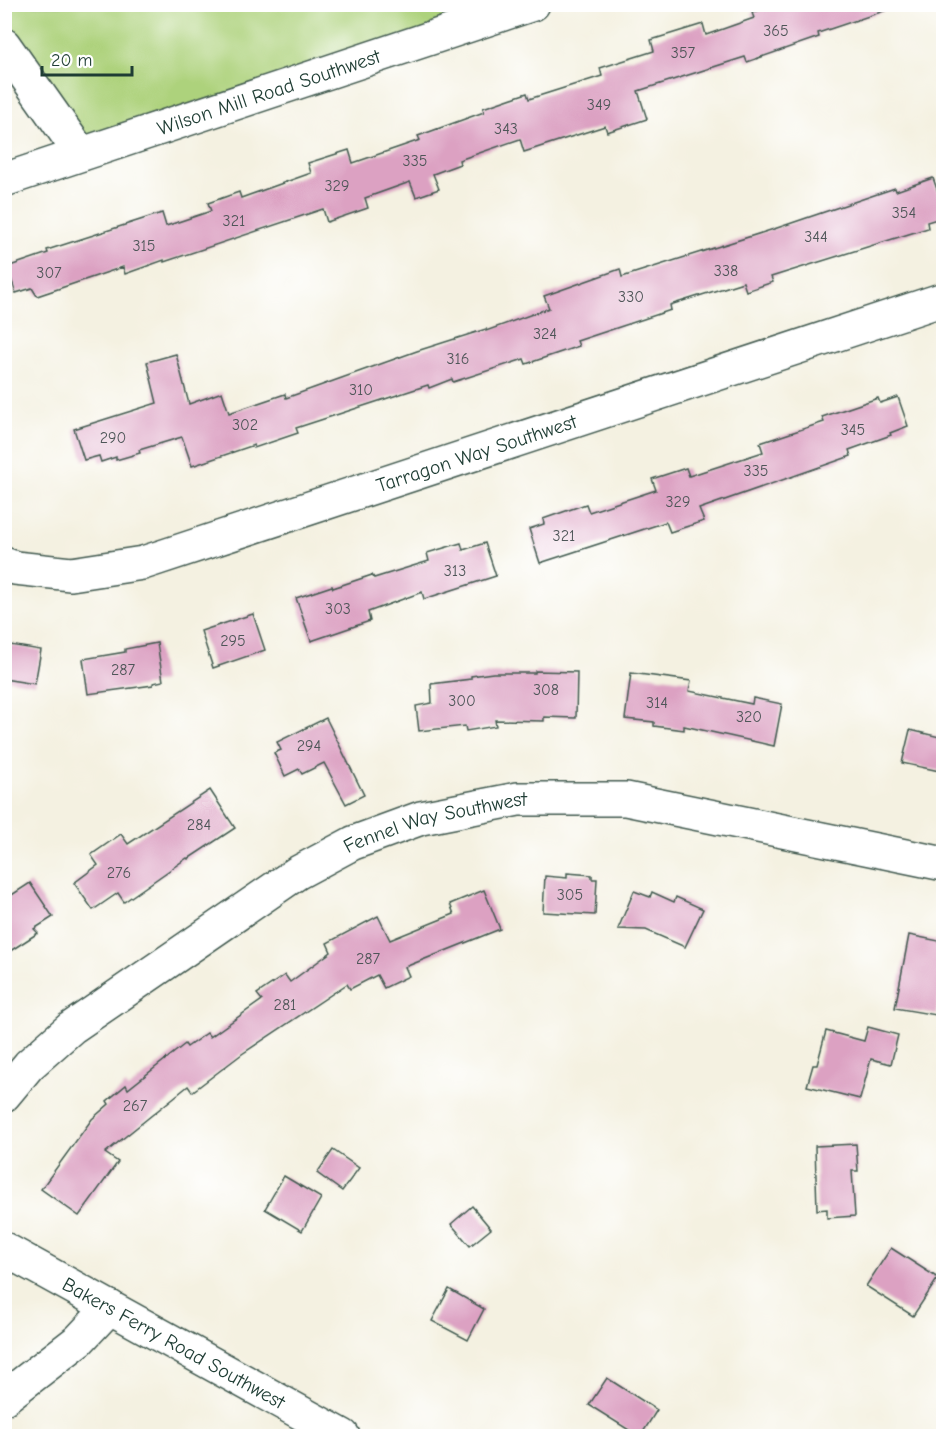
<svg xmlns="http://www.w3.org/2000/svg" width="948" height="1441" font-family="'Comic Neue',sans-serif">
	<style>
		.green { fill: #add27b; stroke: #668858; stroke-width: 1.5 }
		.building { fill: #dca1c2 }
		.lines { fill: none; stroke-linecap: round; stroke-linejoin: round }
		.minor-casing { stroke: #3f584e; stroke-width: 36 }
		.minor { stroke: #fff; stroke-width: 33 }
		.labels { text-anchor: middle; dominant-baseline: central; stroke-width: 4.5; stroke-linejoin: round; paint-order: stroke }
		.number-label { font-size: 16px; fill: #4e5658 }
		.street-label { font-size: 20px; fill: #1f3d34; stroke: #fff }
	</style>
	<rect width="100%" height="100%" fill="#fff"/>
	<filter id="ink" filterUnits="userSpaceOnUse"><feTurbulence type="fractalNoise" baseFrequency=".0167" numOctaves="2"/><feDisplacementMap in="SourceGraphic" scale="12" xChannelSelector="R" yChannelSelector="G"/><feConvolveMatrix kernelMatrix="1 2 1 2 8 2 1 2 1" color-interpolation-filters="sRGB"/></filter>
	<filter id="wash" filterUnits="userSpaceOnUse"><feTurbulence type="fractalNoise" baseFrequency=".008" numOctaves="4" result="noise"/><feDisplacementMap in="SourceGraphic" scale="24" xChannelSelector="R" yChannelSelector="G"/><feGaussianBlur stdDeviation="1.35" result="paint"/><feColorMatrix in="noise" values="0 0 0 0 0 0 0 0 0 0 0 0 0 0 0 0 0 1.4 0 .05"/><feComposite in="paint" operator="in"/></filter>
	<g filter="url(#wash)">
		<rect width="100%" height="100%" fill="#f4f1e1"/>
		<!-- green -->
		<polygon class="green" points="5,5 512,5 69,161 5,59"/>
		<g id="blocks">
			<!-- building -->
			<g class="building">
				<polygon points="775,4 890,4 890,9 818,33 819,37 747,62 745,57 638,91 647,119 607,132 605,126 524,152 520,139 459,160 460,164 433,174 439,189 416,197 410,182 365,198 368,208 327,222 323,209 164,262 164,260 125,274 123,267 37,296 32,288 16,293 7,267 48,253 47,250 162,213 166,226 211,211 208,203 239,192 241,198 311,173 308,163 349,150 353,163 420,140 418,136 484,112 483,108 527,93 529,99 602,76 600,68 654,51 651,40 703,24 706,35 754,18 752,13"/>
				<polygon points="933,178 944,209 944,217 927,222 928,228 771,277 773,282 746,291 743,282 670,305 671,310 577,341 579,346 526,364 524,359 453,382 452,379 429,388 428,385 296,428 298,433 254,448 254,445 192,466 182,437 139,450 140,453 116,460 116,457 101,462 99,456 84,460 74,429 157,403 147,362 176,354 189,404 222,392 229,413 285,394 286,398 417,351 486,329 486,331 549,308 544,296 620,269 622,277 777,228 895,188 896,191"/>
				<polygon points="898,397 908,426 890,433 891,435 849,450 851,456 699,509 704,521 670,532 666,522 540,563 529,529 544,524 543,519 586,504 589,512 656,490 652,479 686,468 689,476 763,452 760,443 824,422 822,417 878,398 880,403"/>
				<polygon points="461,543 463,550 485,543 496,576 424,599 422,592 368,612 370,621 311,641 296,598 332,586 333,588 372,575 374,578 429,561 427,553"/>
				<polygon points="253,614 265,650 213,668 201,631"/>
				<polygon points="157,643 163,681 153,683 153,685 88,694 83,659 125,652 125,649"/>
				<polygon points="4,644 41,650 35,684 4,679"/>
				<polygon points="535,671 577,672 576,718 544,717 544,721 495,720 496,726 466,731 465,726 419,731 416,706 432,703 431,684 471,679 471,676 493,673 535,673"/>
				<polygon points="631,673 691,681 689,691 752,704 753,698 782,704 774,746 684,726 684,730 654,726 654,722 625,719"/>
				<polygon points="326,718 364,795 346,804 324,763 302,774 299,769 285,776 274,753 281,750 277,742"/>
				<polygon points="910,730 944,738 944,772 902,763"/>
				<polygon points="210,790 235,828 188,859 187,858 124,902 118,893 93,910 74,883 98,865 91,855 121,834 128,844"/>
				<polygon points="567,873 592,875 592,879 597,879 595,915 543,912 545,876 567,878"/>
				<polygon points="30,883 53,917 34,929 38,933 4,955 4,900"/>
				<polygon points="484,890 500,929 405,967 409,976 384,988 377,975 350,989 347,984 242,1054 192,1092 188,1086 105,1153 118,1162 79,1216 41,1189 92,1119 109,1104 107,1101 126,1085 128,1089 185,1044 187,1047 207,1033 210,1037 262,1000 257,994 285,975 290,982 331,952 327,943 378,916 390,940 454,914 450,904"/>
				<polygon points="634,891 650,897 652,892 674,902 676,897 703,909 685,947 646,930 618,929"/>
				<polygon points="909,935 944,942 944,992 940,991 936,1015 895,1008"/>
				<polygon points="868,1027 898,1035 891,1064 871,1059 860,1099 807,1086 813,1065 817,1065 826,1031 864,1041"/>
				<polygon points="856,1144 858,1171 852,1171 855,1216 827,1218 827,1209 817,1210 815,1146"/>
				<polygon points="333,1150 359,1168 342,1191 317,1173"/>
				<polygon points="284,1176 321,1198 302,1231 265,1209"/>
				<polygon points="472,1206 491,1229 470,1246 451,1224"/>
				<polygon points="891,1248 938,1278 913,1316 866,1286"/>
				<polygon points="449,1289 484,1309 468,1340 432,1321"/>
				<polygon points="607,1378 657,1410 640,1437 589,1405"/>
			</g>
		</g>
	</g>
	<g filter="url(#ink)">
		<use href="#blocks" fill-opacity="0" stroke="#3f584e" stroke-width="1.5"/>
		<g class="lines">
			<defs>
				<g id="minor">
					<polyline points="4,45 81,154"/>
					<path id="s1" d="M4,180L533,4"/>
					<path id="s2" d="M4,564L15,568L71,574L143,563L944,299"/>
					<path id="s3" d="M4,1095L29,1065L71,1028L297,873L353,843L421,818L518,799H626L944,864"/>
					<path id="s4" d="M4,1249L343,1436"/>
					<polyline points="4,1398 79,1340 110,1307"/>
				</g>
			</defs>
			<!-- minor casing -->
			<use href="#minor" class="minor-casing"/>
			<!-- minor -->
			<use href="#minor" class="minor"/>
		</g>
	</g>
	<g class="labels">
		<!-- number labels -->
		<g class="number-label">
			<text x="776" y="31">365</text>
			<text x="683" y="53">357</text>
			<text x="599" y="105">349</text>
			<text x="506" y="129">343</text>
			<text x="415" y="161">335</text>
			<text x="337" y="186">329</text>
			<text x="904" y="213">354</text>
			<text x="234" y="221">321</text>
			<text x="816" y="237">344</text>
			<text x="144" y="246">315</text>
			<text x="726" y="271">338</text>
			<text x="49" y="273">307</text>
			<text x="631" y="297">330</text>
			<text x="545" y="334">324</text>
			<text x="458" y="359">316</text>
			<text x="361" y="390">310</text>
			<text x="245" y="425">302</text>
			<text x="853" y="430">345</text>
			<text x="113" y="438">290</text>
			<text x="756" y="471">335</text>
			<text x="678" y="502">329</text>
			<text x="564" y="536">321</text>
			<text x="455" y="571">313</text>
			<text x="338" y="609">303</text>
			<text x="233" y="641">295</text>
			<text x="123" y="670">287</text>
			<text x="546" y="690">308</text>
			<text x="462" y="701">300</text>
			<text x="657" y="703">314</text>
			<text x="749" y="717">320</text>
			<text x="309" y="746">294</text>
			<text x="199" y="825">284</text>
			<text x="119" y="873">276</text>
			<text x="570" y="895">305</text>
			<text x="368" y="959">287</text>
			<text x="285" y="1005">281</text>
			<text x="135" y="1106">267</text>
		</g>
		<!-- street labels -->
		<g class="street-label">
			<text stroke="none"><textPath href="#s1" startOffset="279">Wilson Mill Road Southwest</textPath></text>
			<text stroke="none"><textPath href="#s2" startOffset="492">Tarragon Way Southwest</textPath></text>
			<text stroke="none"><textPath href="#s3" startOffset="518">Fennel Way Southwest</textPath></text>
			<text stroke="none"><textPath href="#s4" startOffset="194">Bakers Ferry Road Southwest</textPath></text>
		</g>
	</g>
	<!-- margin -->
	<rect width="948" height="1441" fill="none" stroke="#fff" stroke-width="24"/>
	<!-- scale -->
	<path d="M42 66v9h90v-9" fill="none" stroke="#1f3d34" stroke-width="3"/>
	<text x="51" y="66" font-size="18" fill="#1f3d34" stroke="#ffffff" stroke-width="4.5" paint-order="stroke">20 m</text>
</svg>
